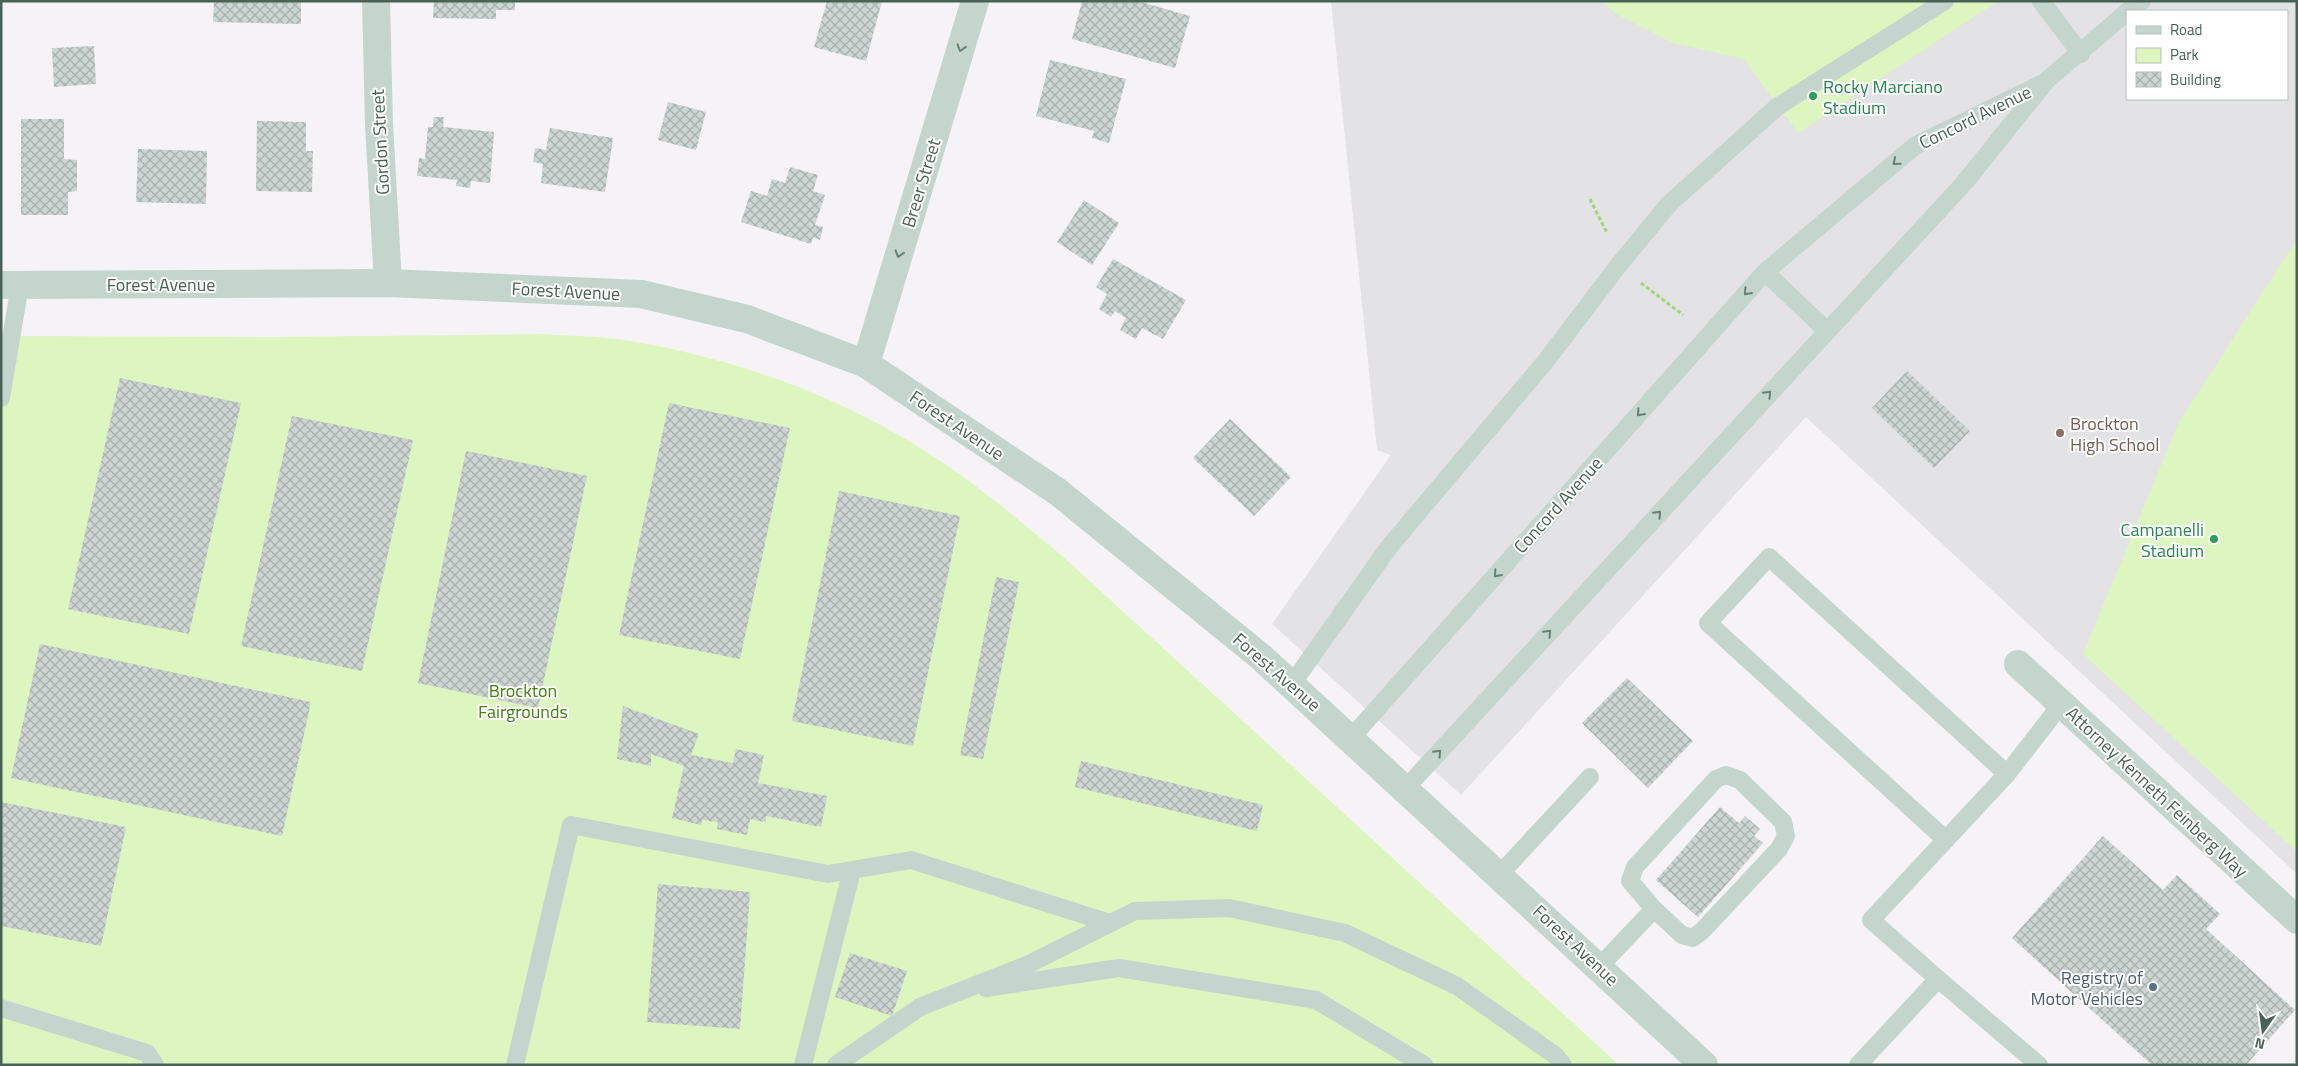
<svg xmlns="http://www.w3.org/2000/svg" width="2298" height="1066" font-family="'Titillium Web',sans-serif">
	<style>
		.education { fill: #e3e2e4; fill-rule: evenodd }
		.park { fill: #ddf5bf }
		.building { fill: url(#building-cross-hatch) }
		.lines { fill: none; stroke-linecap: round; stroke-linejoin: round }
		.path { stroke: #a0d773; stroke-width: 3; stroke-dasharray: 4 2.5; stroke-linecap: butt }
		.service { stroke: #c3d5cd; stroke-width: 18 }
		.minor { stroke: #c3d5cd; stroke-width: 28 }
		.tertiary { stroke: #c3d5cd; stroke-width: 28 }
		.oneway { stroke: #678074 }
		.leisure-dot { fill: #2e9e5b; stroke: #fff; stroke-width: 2 }
		.education-dot { fill: #8d6e63; stroke: #fff; stroke-width: 2 }
		.service-dot { fill: #5c6f8a; stroke: #fff; stroke-width: 2 }
		.labels { text-anchor: middle; dominant-baseline: central; stroke-width: 4; stroke-linejoin: round; paint-order: stroke }
		.leisure-label { font-size: 18px; fill: #27864d; stroke: #fff; text-anchor: start }
		.street-label { font-size: 18px; fill: #486356; stroke: #fff }
		.education-label { font-size: 18px; fill: #785e54; stroke: #fff; text-anchor: start }
		.park-label { font-size: 18px; fill: #43820e; stroke: #fff }
		.service-label { font-size: 18px; fill: #4e5e75; stroke: #fff; text-anchor: end }
	</style>
	<defs>
		<pattern id="building-cross-hatch" width="8" height="8" patternUnits="userSpaceOnUse" patternTransform="scale(1.25)"><rect width="8" height="8" fill="#ccd5d2"/><path d="M0 0l8 8M0 8l8-8" fill="none" stroke="#a8b0ad"/></pattern>
	</defs>
	<rect width="100%" height="100%" fill="#f5f3f5"/>
	<!-- education -->
	<path class="education" d="M1331,1H2297V874L1806,417L1461,795L1272,624L1391,455L1377,450ZM2127,11H2287V99H2127Z"/>
	<!-- park -->
	<g class="park">
		<polygon points="1601,1 1998,1 1798,133 1744,59 1673,43 1618,15"/>
		<polygon points="2297,239 2297,852 2083,654 2178,424"/>
		<path d="M543,334C570,336 598,336 625,340C733,358 840,395 931,455C977,484 1018,520 1060,554L1619,1065H1V336L279,337Z"/>
	</g>
	<!-- building -->
	<g class="building">
		<polygon points="214,1 301,1 301,24 213,22"/>
		<polygon points="434,1 515,1 515,10 496,10 496,19 433,18"/>
		<polygon points="827,1 882,1 866,61 814,47"/>
		<polygon points="1082,1 1138,1 1190,16 1175,68 1072,39"/>
		<polygon points="94,46 96,84 54,87 52,48"/>
		<polygon points="1050,60 1126,79 1109,143 1092,138 1094,131 1036,116"/>
		<polygon points="668,102 706,112 696,150 658,140"/>
		<polygon points="434,117 444,117 443,127 494,132 490,183 471,181 470,188 456,186 457,180 417,176 419,158 425,159 428,127 433,127"/>
		<polygon points="21,119 64,119 64,159 77,160 77,191 68,192 68,215 21,215"/>
		<polygon points="257,121 306,122 306,151 313,151 312,192 256,191"/>
		<polygon points="550,128 613,138 605,192 541,183 543,164 533,162 535,148 546,150"/>
		<polygon points="138,149 207,151 206,204 136,202"/>
		<polygon points="790,167 818,175 813,191 825,195 815,225 823,227 820,240 813,237 811,244 741,222 751,191 767,196 772,179 785,183"/>
		<polygon points="1084,200 1119,223 1092,265 1057,242"/>
		<polygon points="1113,259 1186,300 1163,339 1142,328 1136,339 1120,330 1126,318 1115,311 1111,317 1099,309 1107,294 1096,287"/>
		<polygon points="1907,371 1970,431 1934,468 1872,408"/>
		<polygon points="120,378 241,403 189,634 68,609"/>
		<polygon points="669,403 790,428 740,659 619,635"/>
		<polygon points="292,416 413,440 362,671 241,646"/>
		<polygon points="1230,419 1291,477 1254,516 1193,458"/>
		<polygon points="466,451 587,476 538,708 418,683"/>
		<polygon points="839,491 960,516 913,746 792,721"/>
		<polygon points="996,577 1019,582 983,759 960,755"/>
		<polygon points="40,644 311,702 282,836 11,778"/>
		<polygon points="1627,678 1693,741 1648,788 1582,723"/>
		<polygon points="623,706 699,734 691,755 733,763 736,749 764,755 758,783 827,796 821,827 766,816 766,822 750,819 747,835 717,829 718,822 702,820 701,825 672,818 684,766 651,754 651,766 617,759"/>
		<polygon points="1081,761 1263,805 1257,831 1075,787"/>
		<polygon points="1,802 126,827 101,946 1,926"/>
		<polygon points="1720,807 1739,823 1745,816 1760,829 1754,836 1763,843 1698,917 1656,880"/>
		<polygon points="2103,836 2163,890 2177,875 2220,914 2206,929 2295,1010 2246,1065 2152,1065 2012,938"/>
		<polygon points="658,884 750,892 740,1029 647,1022"/>
		<polygon points="850,953 907,971 892,1016 835,997"/>
	</g>
	<g class="lines">
		<!-- path -->
		<g class="path">
			<polyline points="1590,199 1607,233"/>
			<polyline points="1641,283 1683,315"/>
		</g>
		<!-- service -->
		<g class="service">
			<polyline points="2041,1 2081,54"/>
			<polyline points="2128,11 2142,1"/>
			<polyline points="1765,272 1827,331"/>
			<polyline points="1,398 20,285"/>
			<polyline points="1292,684 1389,547 1545,362 1618,266 1669,204 1777,107 1945,1"/>
			<polyline points="1351,738 1765,272 1916,145 2041,84"/>
			<polyline points="1405,789 1965,182 2046,81 2127,12"/>
			<polyline points="1946,840 1708,623 1769,557 2007,774"/>
			<polyline points="1499,875 1590,777"/>
			<polyline points="1599,967 1654,909 1630,881 1635,867 1716,779 1726,775 1740,780 1783,822 1786,836 1779,849 1702,931 1693,938 1682,935 1654,909"/>
			<polyline points="1938,979 1871,920 2007,774 2062,703"/>
			<polyline points="986,988 1119,968 1316,1000 1424,1065"/>
			<polyline points="1,1008 147,1053 155,1065"/>
			<polyline points="515,1065 571,825 828,874 911,860 1110,923"/>
			<polyline points="803,1065 852,870"/>
			<polyline points="836,1065 920,1007 1027,965 1135,911 1229,908 1345,933 1457,986 1556,1056 1563,1065"/>
			<polyline points="1858,1065 1938,979 2039,1065"/>
		</g>
		<!-- minor -->
		<g class="minor">
			<polyline points="376,1 379,124 388,283"/>
			<polyline points="866,364 975,1"/>
			<polyline points="2018,664 2297,920"/>
		</g>
		<!-- tertiary -->
		<polyline class="tertiary" points="1,285 388,283 641,294 747,319 866,364 1058,492 1261,657 1704,1065"/>
	</g>
	<!-- one-way arrows -->
	<defs><path id="oneway-chevron" d="M-2-3.5L2.5 0L-2 3.5" fill="none" stroke-width="1.6" stroke-linecap="round" stroke-linejoin="round" transform="scale(1.25)"/></defs>
	<g class="oneway">
		<use href="#oneway-chevron" transform="translate(961 48) rotate(107)"/>
		<use href="#oneway-chevron" transform="translate(1896 162) rotate(140)"/>
		<use href="#oneway-chevron" transform="translate(899 254) rotate(107)"/>
		<use href="#oneway-chevron" transform="translate(1747 292) rotate(132)"/>
		<use href="#oneway-chevron" transform="translate(1768 394) rotate(-47)"/>
		<use href="#oneway-chevron" transform="translate(1640 413) rotate(132)"/>
		<use href="#oneway-chevron" transform="translate(1658 514) rotate(-47)"/>
		<use href="#oneway-chevron" transform="translate(1497 574) rotate(132)"/>
		<use href="#oneway-chevron" transform="translate(1548 633) rotate(-47)"/>
		<use href="#oneway-chevron" transform="translate(1438 753) rotate(-47)"/>
	</g>
	<!-- markers -->
	<g class="leisure-dot">
		<circle cx="1813" cy="96" r="5"/>
		<circle cx="2214" cy="539" r="5"/>
	</g>
	<circle class="education-dot" cx="2060" cy="433" r="5"/>
	<circle class="service-dot" cx="2153" cy="987" r="5"/>
	<g class="labels">
		<!-- leisure labels -->
		<g class="leisure-label">
			<text x="1823" y="86">Rocky Marciano<tspan x="1823" dy="21">Stadium</tspan></text>
			<text x="2204" y="529" text-anchor="end">Campanelli<tspan x="2204" dy="21">Stadium</tspan></text>
		</g>
		<!-- street labels -->
		<g class="street-label">
			<text transform="translate(1975 117) rotate(-26)">Concord Avenue</text>
			<text transform="translate(380 142) rotate(-93)">Gordon Street</text>
			<text transform="translate(921 183) rotate(-73)">Breer Street</text>
			<text x="161" y="284">Forest Avenue</text>
			<text transform="translate(566 291) rotate(3)">Forest Avenue</text>
			<text transform="translate(957 425) rotate(34)">Forest Avenue</text>
			<text transform="translate(1558 505) rotate(-48)">Concord Avenue</text>
			<text transform="translate(1277 672) rotate(41)">Forest Avenue</text>
			<text transform="translate(2157 792) rotate(43)">Attorney Kenneth Feinberg Way</text>
			<text transform="translate(1576 945) rotate(43)">Forest Avenue</text>
		</g>
		<!-- education labels -->
		<g class="education-label">
			<text x="2070" y="423">Brockton<tspan x="2070" dy="21">High School</tspan></text>
		</g>
		<!-- park labels -->
		<g class="park-label">
			<text x="523" y="690">Brockton<tspan x="523" dy="21">Fairgrounds</tspan></text>
		</g>
		<!-- service labels -->
		<g class="service-label">
			<text x="2143" y="977">Registry of<tspan x="2143" dy="21">Motor Vehicles</tspan></text>
		</g>
	</g>
	<!-- border -->
	<rect width="2298" height="1066" fill="none" stroke="#486356" stroke-width="5"/>
	<!-- legend -->
	<rect x="2126" y="10" width="162" height="90" fill="#ffffff" stroke="#b6c1bb"/>
	<rect x="2136" y="26" width="25" height="8" fill="#c3d5cd" stroke="#b6c1bb"/>
	<text x="2170" y="35" font-size="15" fill="#486356">Road</text>
	<rect x="2136" y="48" width="25" height="15" fill="#ddf5bf" stroke="#b6c1bb"/>
	<text x="2170" y="60" font-size="15" fill="#486356">Park</text>
	<rect x="2136" y="72" width="25" height="15" fill="url(#building-cross-hatch)" stroke="#b6c1bb"/>
	<text x="2170" y="85" font-size="15" fill="#486356">Building</text>
	<!-- north arrow -->
	<g transform="translate(2263 1031) rotate(194)" stroke="#ffffff" stroke-width="4" paint-order="stroke">
	<path d="M0-4L9 19L0 12L-9 19Z" fill="#486356"/>
	<text y="-8" font-size="14" font-weight="bold" text-anchor="middle" fill="#486356">N</text>
	</g>
</svg>
